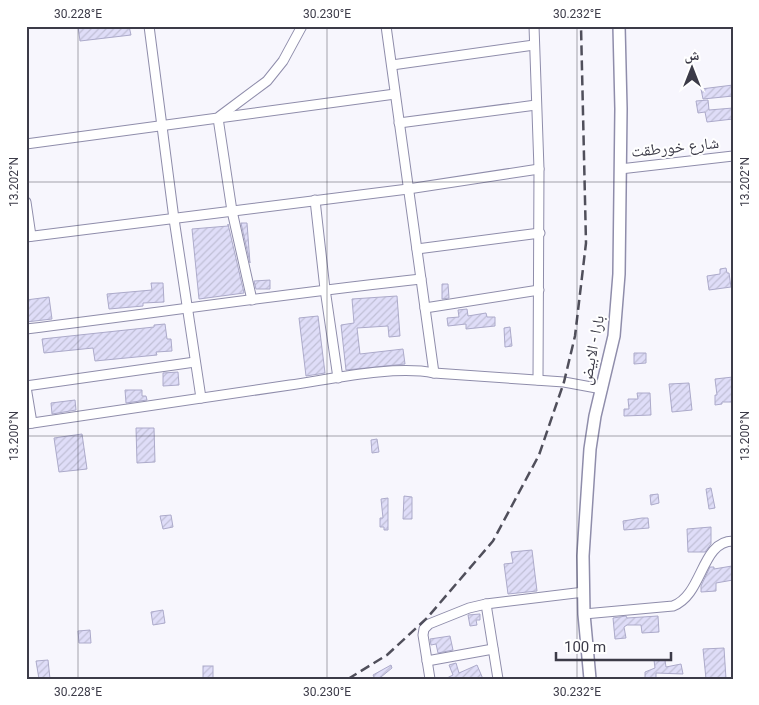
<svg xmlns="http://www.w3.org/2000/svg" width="759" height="705" font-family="Roboto,'Noto Naskh Arabic',sans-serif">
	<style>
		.building { fill: url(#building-hatch); stroke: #acaaca }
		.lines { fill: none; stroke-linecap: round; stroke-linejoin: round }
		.minor-casing { stroke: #8f8dab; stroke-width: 11 }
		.major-casing { stroke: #8f8dab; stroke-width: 14 }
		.minor { stroke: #fff; stroke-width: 9 }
		.major { stroke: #fff; stroke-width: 11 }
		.rail { stroke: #504f5b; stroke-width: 2.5; stroke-dasharray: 10 5; stroke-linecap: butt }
		.ticks { fill: none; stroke: #3c3b48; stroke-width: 1; stroke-opacity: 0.45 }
		.labels { text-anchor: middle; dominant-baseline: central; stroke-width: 4; stroke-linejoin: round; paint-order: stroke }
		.street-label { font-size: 16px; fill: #3c3b48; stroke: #fff }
		.neatline { fill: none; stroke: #3c3b48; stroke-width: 2 }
		.ticks-label { font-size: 12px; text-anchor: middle; fill: #3c3b48 }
	</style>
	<defs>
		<pattern id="building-hatch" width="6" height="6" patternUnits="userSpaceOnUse" patternTransform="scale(1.25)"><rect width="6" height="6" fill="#dfddf8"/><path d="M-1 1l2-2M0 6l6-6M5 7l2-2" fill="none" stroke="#c0bfd6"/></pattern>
	</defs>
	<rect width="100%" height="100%" fill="#f7f6fd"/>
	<!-- building -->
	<g class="building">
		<polygon points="78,26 129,26 131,35 80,41"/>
		<polygon points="733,85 733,96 703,99 701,89"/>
		<polygon points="708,100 709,110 733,108 733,119 707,122 705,112 698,113 696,101"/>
		<polygon points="241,223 247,223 250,263"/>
		<polygon points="228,224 244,293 199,299 192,229 228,226"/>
		<polygon points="726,268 727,273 729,273 731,287 709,290 707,276 720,274 720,269"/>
		<polygon points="270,280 270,289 256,289 254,281"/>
		<polygon points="151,283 163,283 164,302 143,303 143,306 109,309 107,294 152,290"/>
		<polygon points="442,284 448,284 449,298 442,299"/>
		<polygon points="397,296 400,336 389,337 388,326 357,328 360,354 403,349 405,364 346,370 341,325 354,323 352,299"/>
		<polygon points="49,297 52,319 26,322 26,300"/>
		<polygon points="467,309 468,316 486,313 487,317 495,317 495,326 466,329 466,324 448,326 447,318 459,317 458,310"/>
		<polygon points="318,316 325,373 306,376 299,318"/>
		<polygon points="165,324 167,339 171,339 172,351 156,352 157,355 95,361 93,348 44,353 42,339 154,327 154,325"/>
		<polygon points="510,327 512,346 505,347 504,328"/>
		<polygon points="634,353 646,353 646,363 634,364"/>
		<polygon points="178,372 179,385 163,386 163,373"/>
		<polygon points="733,377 733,402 722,402 722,404 715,405 715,395 717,395 715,379"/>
		<polygon points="689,383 692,410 672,412 669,384"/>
		<polygon points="125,390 142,390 142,396 146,396 147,400 126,403"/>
		<polygon points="637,393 650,393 651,415 624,416 624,409 629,409 628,399 638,399"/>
		<polygon points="75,400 76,410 52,414 51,403"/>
		<polygon points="136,428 154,428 155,462 137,463"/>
		<polygon points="82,434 87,469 59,472 54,438"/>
		<polygon points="377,439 379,452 372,453 371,440"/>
		<polygon points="711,488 715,508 709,509 706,489"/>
		<polygon points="658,494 659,503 651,505 650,495"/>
		<polygon points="404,496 412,497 412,519 403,519"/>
		<polygon points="388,498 388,530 384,530 384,527 380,527 380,518 383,518 381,499"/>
		<polygon points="171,515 173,527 163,529 160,516"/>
		<polygon points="642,518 648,518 649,528 624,530 623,521"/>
		<polygon points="711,527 711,544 705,552 688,552 687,529"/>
		<polygon points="532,550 537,591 508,594 504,564 513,563 511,552"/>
		<polygon points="732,566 733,580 716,583 716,591 701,592 701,586 710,567 714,567 714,569"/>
		<polygon points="163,610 165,623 153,625 151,612"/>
		<polygon points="480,614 480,620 476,620 477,625 470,626 468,615"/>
		<polygon points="626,616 627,618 658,616 659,632 642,633 641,625 627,625 624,627 626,638 615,639 613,618"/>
		<polygon points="90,630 91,643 79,643 78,631"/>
		<polygon points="450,636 453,650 438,653 436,644 431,645 430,639"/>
		<polygon points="724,648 726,679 706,679 703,649"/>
		<polygon points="48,660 50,679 39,679 36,661"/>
		<polygon points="654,660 665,660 666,667 681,664 683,674 656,673 656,679 645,678 645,672 655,668"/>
		<polygon points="456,663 459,673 477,665 483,679 445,679 453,675 449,665"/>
		<polygon points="391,665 392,668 381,677 375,679 373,675"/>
		<rect x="203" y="666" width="10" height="13"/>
	</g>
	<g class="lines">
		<defs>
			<g id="minor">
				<polyline points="149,26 174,219 201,398"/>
				<polyline points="386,26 434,373"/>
				<polyline points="534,26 539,169 538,380"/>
				<polyline points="392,65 534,45"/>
				<polyline points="220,116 267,81 283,61 302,26"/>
				<polyline points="218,118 232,211 252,300"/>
				<polyline points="399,123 536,105"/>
				<polyline points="26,144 395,94"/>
				<polyline points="620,169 733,156"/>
				<polyline points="315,200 325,289 338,378"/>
				<polyline points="26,202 31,236"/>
				<polyline points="26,237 408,189 539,169"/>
				<polyline points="417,249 540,233"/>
				<polyline points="425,308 539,290"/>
				<path d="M26,329C158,313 289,293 421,279"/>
				<polyline points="26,386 195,362"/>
				<polyline points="26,387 32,423"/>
				<path d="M26,424C114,411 202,398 290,385C332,379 394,365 434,373L564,382L602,389"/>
				<polyline points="486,604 498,679"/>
				<path d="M584,614L673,606C703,595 701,541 733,541"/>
				<polyline points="427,661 493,649"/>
				<polyline points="430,679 423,635 424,629 429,624 469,608 486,604 584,592"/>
			</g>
			<polyline id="major" points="590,679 584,614 583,556 590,449 595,416 614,336 619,274 621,109 619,26"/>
		</defs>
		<!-- minor casing -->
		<use href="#minor" class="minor-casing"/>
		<!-- major casing -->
		<use href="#major" class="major-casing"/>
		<!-- minor -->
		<use href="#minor" class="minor"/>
		<!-- major -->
		<use href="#major" class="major"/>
		<!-- rail -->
		<polyline class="rail" points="348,679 387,655 427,618 493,541 539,455 564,382 575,336 586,243 581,26"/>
	</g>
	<!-- ticks -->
	<path class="ticks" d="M78,26V679M327,26V679M577,26V679M26,182H733M26,436H733"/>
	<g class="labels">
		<!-- street labels -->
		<g class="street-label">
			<text transform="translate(675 147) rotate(-6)">شارع خورطقت</text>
			<text transform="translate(592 350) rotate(-79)">بارا - الابيض</text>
		</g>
	</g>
	<!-- border -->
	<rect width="759" height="705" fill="none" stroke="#ffffff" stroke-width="55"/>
	<!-- north arrow -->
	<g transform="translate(692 68)" stroke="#ffffff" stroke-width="4" paint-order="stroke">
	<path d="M0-4L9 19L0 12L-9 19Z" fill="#3c3b48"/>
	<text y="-8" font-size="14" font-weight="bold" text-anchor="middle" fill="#3c3b48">ش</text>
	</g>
	<!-- scale -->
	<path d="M556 652v8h115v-8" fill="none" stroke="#3c3b48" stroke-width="2.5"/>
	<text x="564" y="652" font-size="15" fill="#3c3b48" stroke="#ffffff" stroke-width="4" paint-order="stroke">100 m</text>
	<rect x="28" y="28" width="704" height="650" class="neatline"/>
	<g class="ticks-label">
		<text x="78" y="18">30.228°E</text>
		<text x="327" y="18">30.230°E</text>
		<text x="577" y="18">30.232°E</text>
		<text transform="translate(14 182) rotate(-90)" y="4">13.202°N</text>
		<text transform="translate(745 182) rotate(-90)" y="4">13.202°N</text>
		<text transform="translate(14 436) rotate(-90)" y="4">13.200°N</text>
		<text transform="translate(745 436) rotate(-90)" y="4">13.200°N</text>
		<text x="78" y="696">30.228°E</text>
		<text x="327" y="696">30.230°E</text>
		<text x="577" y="696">30.232°E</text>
	</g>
</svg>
